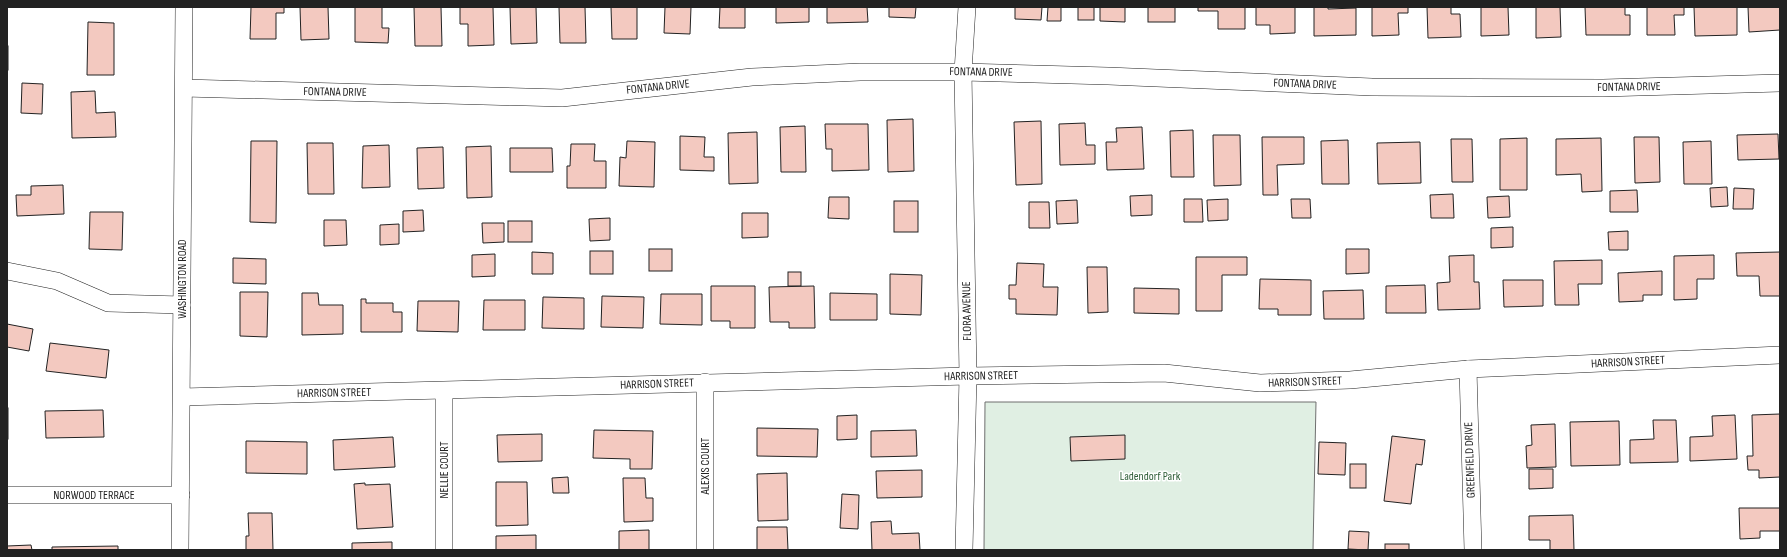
<svg xmlns="http://www.w3.org/2000/svg" width="1787" height="557" font-family="'Sofia Sans Condensed',sans-serif">
	<style>
		.green { fill: #e0efe3; stroke: #6f6f6f }
		.building { fill: #f3c9c0; stroke: #222 }
		.lines { fill: none; stroke-linecap: round; stroke-linejoin: round }
		.minor-casing { stroke: #222; stroke-width: 18 }
		.minor { stroke: #fff; stroke-width: 17 }
		.labels { text-anchor: middle; dominant-baseline: central; stroke-width: 3; stroke-linejoin: round; paint-order: stroke }
		.street-label { font-size: 12px; fill: #222; stroke: #fff }
		.park-label { font-size: 12px; fill: #2f5e38; stroke: #fff }
	</style>
	<rect width="100%" height="100%" fill="#fff"/>
	<!-- green -->
	<polygon class="green" points="985,402 1316,402 1313,550 984,550"/>
	<!-- building -->
	<g class="building">
		<polygon points="251,7 284,7 284,13 276,13 276,39 250,39"/>
		<polygon points="300,7 328,7 329,39 301,40"/>
		<polygon points="355,7 382,7 382,28 389,28 388,43 355,42"/>
		<polygon points="414,7 441,7 442,46 415,46"/>
		<polygon points="460,7 493,7 494,45 468,46 468,24 460,24"/>
		<polygon points="510,7 536,7 537,43 511,44"/>
		<polygon points="559,7 585,7 586,43 560,43"/>
		<polygon points="611,7 637,7 637,39 612,39"/>
		<polygon points="665,7 691,7 690,34 664,33"/>
		<polygon points="720,7 745,7 745,28 719,28"/>
		<polygon points="776,7 809,7 809,22 776,23"/>
		<polygon points="827,7 867,7 868,22 827,23"/>
		<polygon points="889,7 916,7 915,18 889,17"/>
		<polygon points="1015,7 1042,7 1041,20 1015,19"/>
		<polygon points="1048,7 1061,7 1061,21 1047,21"/>
		<rect x="1078" y="7" width="16" height="13"/>
		<polygon points="1100,7 1125,7 1125,22 1100,21"/>
		<rect x="1148" y="7" width="27" height="15"/>
		<polygon points="1198,7 1245,7 1245,29 1218,29 1218,11 1198,11"/>
		<polygon points="1256,7 1295,7 1295,33 1270,34 1270,25 1256,25"/>
		<polygon points="1314,7 1328,7 1328,9 1356,8 1356,35 1314,36"/>
		<polygon points="1372,7 1408,7 1408,13 1398,13 1399,35 1372,36"/>
		<polygon points="1427,7 1451,7 1451,14 1460,14 1461,37 1428,38"/>
		<polygon points="1481,7 1508,7 1509,35 1481,36"/>
		<polygon points="1536,7 1560,7 1561,37 1536,38"/>
		<polygon points="1585,7 1625,7 1625,15 1630,15 1630,35 1586,35"/>
		<polygon points="1647,7 1684,7 1684,15 1674,15 1675,35 1647,35"/>
		<polygon points="1694,7 1737,7 1737,35 1695,36"/>
		<polygon points="1748,7 1780,7 1780,30 1749,32"/>
		<polygon points="88,22 114,23 114,75 87,75"/>
		<rect x="7" y="46" width="1" height="24"/>
		<polygon points="22,83 43,84 42,114 21,113"/>
		<polygon points="95,91 96,113 115,112 116,137 72,138 71,92"/>
		<polygon points="913,119 914,171 888,172 887,120"/>
		<polygon points="1041,121 1042,184 1016,185 1014,122"/>
		<polygon points="1085,123 1086,145 1095,145 1095,164 1060,165 1059,124"/>
		<polygon points="825,124 868,124 869,170 832,171 832,149 826,149"/>
		<polygon points="805,126 806,172 781,172 780,127"/>
		<polygon points="1142,127 1144,169 1107,170 1106,142 1117,142 1116,128"/>
		<polygon points="1193,130 1194,177 1171,177 1170,131"/>
		<polygon points="757,132 758,183 729,184 728,133"/>
		<polygon points="1778,134 1779,159 1738,160 1737,135"/>
		<polygon points="1213,135 1240,135 1241,185 1214,186"/>
		<polygon points="680,136 705,137 704,157 714,157 714,171 680,170"/>
		<polygon points="1262,137 1304,137 1304,164 1277,165 1278,195 1263,195"/>
		<polygon points="1634,137 1659,137 1660,182 1635,183"/>
		<polygon points="1527,138 1527,190 1500,190 1500,139"/>
		<polygon points="1601,138 1602,191 1582,192 1581,174 1556,175 1556,139"/>
		<polygon points="1451,139 1472,139 1473,182 1452,182"/>
		<polygon points="1348,140 1349,184 1322,184 1321,141"/>
		<polygon points="251,141 277,141 276,223 250,222"/>
		<polygon points="627,141 655,142 654,187 619,186 620,157 626,158"/>
		<polygon points="1711,141 1712,184 1684,184 1683,142"/>
		<polygon points="1420,142 1421,183 1378,184 1377,143"/>
		<polygon points="307,143 333,143 334,194 308,194"/>
		<polygon points="571,144 595,144 594,161 606,161 606,188 567,188 567,166 570,166"/>
		<polygon points="389,145 390,187 362,188 363,146"/>
		<polygon points="491,146 492,197 467,198 466,147"/>
		<polygon points="443,147 444,188 418,189 417,148"/>
		<polygon points="510,148 552,148 553,172 510,172"/>
		<polygon points="63,185 64,214 17,216 16,195 31,195 31,186"/>
		<polygon points="1727,187 1728,206 1711,207 1710,188"/>
		<polygon points="1734,188 1754,189 1753,209 1733,209"/>
		<polygon points="1637,190 1638,212 1610,212 1610,191"/>
		<polygon points="1453,194 1454,218 1431,218 1430,195"/>
		<polygon points="1152,195 1152,215 1131,216 1130,196"/>
		<polygon points="1509,196 1510,217 1488,218 1487,197"/>
		<polygon points="829,197 849,197 849,219 828,218"/>
		<polygon points="1184,199 1202,199 1203,222 1184,222"/>
		<polygon points="1228,199 1228,220 1208,221 1207,200"/>
		<polygon points="1291,199 1310,199 1311,218 1292,218"/>
		<polygon points="1077,200 1078,223 1057,224 1056,201"/>
		<rect x="894" y="201" width="24" height="31"/>
		<polygon points="1029,202 1049,202 1050,228 1029,228"/>
		<polygon points="423,210 424,231 403,232 403,211"/>
		<polygon points="90,212 123,212 122,250 89,249"/>
		<polygon points="742,213 768,213 768,237 742,238"/>
		<polygon points="610,218 610,240 590,241 589,219"/>
		<polygon points="324,220 346,220 347,245 324,246"/>
		<rect x="508" y="221" width="24" height="21"/>
		<polygon points="482,223 504,223 504,242 483,243"/>
		<polygon points="399,224 399,244 380,245 380,225"/>
		<polygon points="1513,227 1513,247 1491,248 1491,228"/>
		<polygon points="1628,231 1628,250 1609,250 1608,232"/>
		<rect x="649" y="249" width="23" height="22"/>
		<polygon points="1346,249 1369,249 1369,273 1346,274"/>
		<rect x="590" y="251" width="23" height="23"/>
		<polygon points="532,252 553,253 553,274 532,274"/>
		<polygon points="1780,252 1780,296 1760,296 1759,276 1737,276 1736,253"/>
		<polygon points="495,254 495,276 472,277 472,255"/>
		<polygon points="1474,255 1474,282 1479,282 1480,309 1438,310 1437,283 1450,282 1449,256"/>
		<polygon points="1714,255 1714,279 1697,279 1697,299 1674,300 1674,256"/>
		<polygon points="1196,257 1247,257 1247,275 1222,275 1222,311 1196,311"/>
		<polygon points="233,258 266,259 266,284 233,283"/>
		<polygon points="1602,260 1602,284 1578,284 1579,305 1555,305 1554,261"/>
		<polygon points="1017,263 1044,264 1043,287 1058,287 1057,315 1016,314 1016,299 1009,299 1009,285 1016,285"/>
		<polygon points="1087,267 1107,267 1108,312 1088,313"/>
		<polygon points="1662,271 1662,295 1643,295 1643,301 1619,302 1618,273"/>
		<rect x="788" y="272" width="13" height="14"/>
		<polygon points="890,274 922,275 921,315 890,314"/>
		<polygon points="1260,279 1311,280 1311,315 1278,315 1278,309 1259,309"/>
		<polygon points="1503,280 1543,280 1543,306 1504,307"/>
		<polygon points="1425,285 1426,313 1386,313 1386,286"/>
		<polygon points="711,286 755,286 755,328 730,328 730,321 711,321"/>
		<polygon points="814,286 815,328 789,328 789,322 770,322 769,287"/>
		<polygon points="1134,288 1179,289 1179,314 1134,313"/>
		<polygon points="1363,290 1364,319 1324,319 1323,291"/>
		<polygon points="240,292 268,292 267,337 240,336"/>
		<polygon points="302,293 318,293 319,305 343,305 343,334 302,335"/>
		<polygon points="830,293 877,294 877,320 830,320"/>
		<polygon points="661,294 702,294 702,325 660,324"/>
		<polygon points="602,296 644,297 643,328 601,327"/>
		<polygon points="543,297 584,298 584,329 542,328"/>
		<polygon points="361,299 366,299 366,303 393,303 393,312 402,312 402,332 361,332"/>
		<polygon points="484,300 525,300 525,330 483,330"/>
		<polygon points="418,301 459,301 458,332 417,331"/>
		<polygon points="7,324 33,329 29,351 7,347"/>
		<polygon points="50,343 109,350 106,378 46,371"/>
		<rect x="7" y="408" width="1" height="31"/>
		<polygon points="103,410 104,437 46,438 45,411"/>
		<polygon points="1780,414 1780,477 1759,478 1759,470 1748,470 1747,456 1753,456 1752,415"/>
		<polygon points="857,415 857,439 837,440 837,416"/>
		<polygon points="1735,415 1737,459 1690,461 1690,437 1713,436 1712,416"/>
		<polygon points="1653,420 1676,420 1678,462 1630,463 1630,440 1654,439"/>
		<polygon points="1619,421 1620,465 1571,466 1570,422"/>
		<polygon points="1555,424 1556,467 1527,468 1526,446 1532,445 1531,425"/>
		<polygon points="757,428 818,429 817,457 757,456"/>
		<polygon points="594,430 653,431 652,469 630,469 630,459 593,458"/>
		<polygon points="916,430 917,456 871,457 871,431"/>
		<polygon points="542,434 542,461 498,462 497,435"/>
		<polygon points="1125,435 1125,459 1071,461 1070,437"/>
		<polygon points="1392,436 1425,440 1422,465 1416,464 1411,504 1384,501"/>
		<polygon points="393,437 395,467 334,470 333,440"/>
		<polygon points="246,441 307,442 307,474 246,473"/>
		<polygon points="1319,442 1346,443 1345,475 1318,474"/>
		<rect x="1350" y="464" width="16" height="24"/>
		<polygon points="1529,469 1553,469 1553,488 1529,489"/>
		<polygon points="922,470 922,497 877,498 876,471"/>
		<polygon points="787,473 788,520 758,521 757,474"/>
		<polygon points="568,477 569,493 553,493 552,478"/>
		<polygon points="623,478 645,478 646,498 653,498 653,521 624,522"/>
		<polygon points="496,482 527,482 528,525 496,526"/>
		<polygon points="365,483 365,485 390,484 393,527 357,529 354,484"/>
		<polygon points="842,494 859,495 858,529 840,528"/>
		<polygon points="1739,508 1780,508 1780,531 1760,531 1760,538 1740,539"/>
		<polygon points="248,513 272,513 273,550 246,550 246,536 249,536"/>
		<polygon points="1573,515 1574,550 1550,550 1550,540 1529,540 1529,516"/>
		<polygon points="891,521 892,534 919,533 920,550 872,550 871,522"/>
		<polygon points="757,527 787,527 788,550 757,550"/>
		<polygon points="649,530 649,550 619,550 619,531"/>
		<polygon points="1349,531 1369,532 1368,550 1348,549"/>
		<polygon points="536,535 536,550 496,550 496,536"/>
		<polygon points="392,542 392,550 352,550 352,543"/>
		<rect x="1385" y="544" width="24" height="6"/>
		<polygon points="31,545 32,550 7,550 7,546"/>
		<polygon points="118,546 118,550 52,550 52,547"/>
	</g>
	<g class="lines">
		<defs>
			<g id="minor">
				<polyline points="184,88 562,98 752,77 860,72 963,72 1108,76 1372,87 1603,88 1780,83"/>
				<polyline points="7,271 57,281 108,303 182,305"/>
				<polyline points="1468,369 1473,550"/>
				<polyline points="444,391 444,550"/>
				<polyline points="182,397 968,376 1164,373 1260,383 1350,380 1468,369 1780,355"/>
				<polyline points="7,495 181,495"/>
				<polyline points="180,550 184,7"/>
				<polyline points="705,550 705,382"/>
				<polyline points="964,550 968,376 963,72 967,7"/>
			</g>
		</defs>
		<!-- minor casing -->
		<use href="#minor" class="minor-casing"/>
		<!-- minor -->
		<use href="#minor" class="minor"/>
	</g>
	<g class="labels">
		<!-- street labels -->
		<g class="street-label">
			<text transform="translate(981 72) rotate(1)">FONTANA DRIVE</text>
			<text transform="translate(1305 84) rotate(2)">FONTANA DRIVE</text>
			<text transform="translate(658 87) rotate(-6)">FONTANA DRIVE</text>
			<text transform="translate(1629 87) rotate(-1)">FONTANA DRIVE</text>
			<text transform="translate(335 92) rotate(1)">FONTANA DRIVE</text>
			<text transform="translate(182 279) rotate(-90)">WASHINGTON ROAD</text>
			<text transform="translate(967 311) rotate(-91)">FLORA AVENUE</text>
			<text transform="translate(1628 362) rotate(-3)">HARRISON STREET</text>
			<text transform="translate(981 376) rotate(-1)">HARRISON STREET</text>
			<text transform="translate(1305 382) rotate(-2)">HARRISON STREET</text>
			<text transform="translate(657 384) rotate(-2)">HARRISON STREET</text>
			<text transform="translate(334 393) rotate(-1)">HARRISON STREET</text>
			<text transform="translate(1470 460) rotate(-92)">GREENFIELD DRIVE</text>
			<text transform="translate(705 466) rotate(-90)">ALEXIS COURT</text>
			<text transform="translate(444 470) rotate(-90)">NELLIE COURT</text>
			<text x="94" y="495">NORWOOD TERRACE</text>
		</g>
		<!-- park labels -->
		<g class="park-label">
			<text x="1150" y="476">Ladendorf Park</text>
		</g>
	</g>
	<!-- border -->
	<rect width="1787" height="557" fill="none" stroke="#222222" stroke-width="16"/>
</svg>
